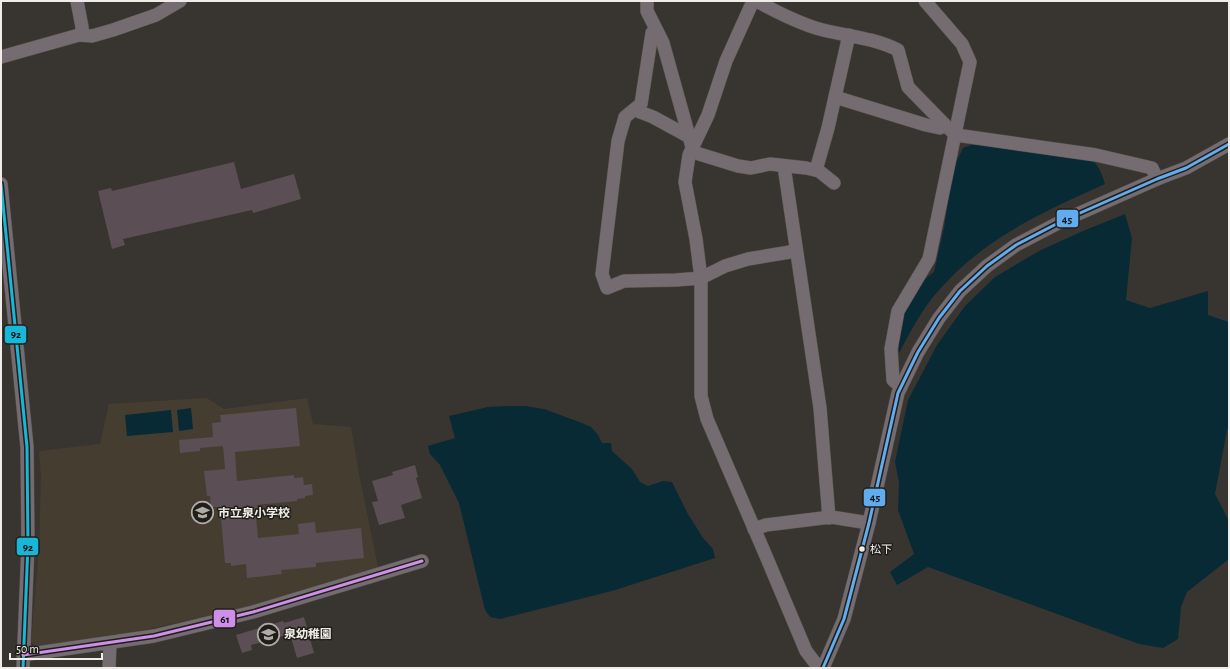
<svg xmlns="http://www.w3.org/2000/svg" width="1230" height="669" font-family="'Alegreya Sans','Noto Sans JP',sans-serif">
	<style>
		.built { fill: #463d31 }
		.water { fill: #082a35 }
		.building { fill: #5b4e54 }
		.lines { fill: none; stroke-linecap: round; stroke-linejoin: round }
		.minor-casing { stroke: #55524f; stroke-width: 14 }
		.minor { stroke: #746c70; stroke-width: 13 }
		.bus-1-casing { stroke: #201e1a; stroke-width: 6 }
		.bus-2-casing { stroke: #201e1a; stroke-width: 6 }
		.bus-3-casing { stroke: #201e1a; stroke-width: 6 }
		.bus-1 { stroke: #1ab6d8; stroke-width: 3 }
		.bus-2 { stroke: #ce8fe9; stroke-width: 3 }
		.bus-3 { stroke: #60acee; stroke-width: 3 }
		.bus-dot { fill: #f0ede8; stroke: #201e1a; stroke-width: 1.5 }
		.labels { text-anchor: middle; dominant-baseline: central; stroke-width: 3; stroke-linejoin: round; paint-order: stroke }
		.bus-label { font-size: 11px; fill: #f0ede8; stroke: #201e1a; text-anchor: start }
		.poi-label { font-size: 12px; font-weight: bold; fill: #f0ede8; stroke: #201e1a; text-anchor: start }
		.line-badge { stroke: #201e1a; stroke-width: 1.5 }
		.pale-badge-label { font-size: 11px; text-anchor: middle; font-weight: bold; fill: #111 }
	</style>
	<rect width="100%" height="100%" fill="#383531"/>
	<!-- built -->
	<polygon class="built" points="207,398 224,409 307,398 313,424 351,427 359,474 378,567 290,598 289,597 140,631 37,646 31,643 39,550 41,476 39,451 100,444 109,404"/>
	<!-- water -->
	<g class="water">
		<path d="M977,143L1091,159C1099,166 1102,174 1105,184C1043,212 986,237 940,289C923,307 911,331 899,353L898,329L906,303L925,279L934,272L944,228L953,169L963,148Z"/>
		<polygon points="1125,214 1132,238 1126,300 1150,308 1208,291 1208,315 1229,322 1229,428 1227,430 1215,494 1229,521 1229,559 1187,592 1181,607 1178,639 1163,648 1139,644 928,567 897,585 890,572 914,554 898,510 899,483 895,462 908,400 937,345 965,306 995,277 1039,251 1083,231"/>
		<polygon points="508,406 526,406 544,409 582,423 591,427 598,435 602,443 611,443 612,451 632,469 640,482 648,486 663,481 672,482 688,514 703,538 713,549 715,558 612,591 500,619 490,617 485,610 459,503 440,465 430,454 428,446 455,438 449,416 488,407"/>
		<polygon points="191,408 193,429 179,431 177,410"/>
		<polygon points="171,410 173,432 127,436 125,415"/>
	</g>
	<!-- building -->
	<g class="building">
		<polygon points="234,162 241,189 294,174 301,199 253,213 252,210 123,239 125,245 112,249 98,191 111,188 112,191"/>
		<polygon points="296,408 300,446 235,452 237,481 294,475 294,478 303,477 304,485 312,484 313,495 305,496 305,498 297,499 297,501 257,505 258,517 256,517 258,538 299,534 298,524 315,522 316,533 361,528 364,558 316,563 316,567 281,570 282,574 247,578 246,564 231,566 231,563 225,563 220,507 211,507 210,496 207,496 204,471 225,469 223,446 200,448 200,451 180,453 179,440 213,437 212,423 221,422 220,415"/>
		<polygon points="415,465 418,477 416,478 422,498 401,505 405,518 379,525 372,502 378,501 372,481 393,475 392,472"/>
		<polygon points="304,617 314,653 297,658 290,634 251,645 252,650 242,653 236,635 283,621 284,623"/>
	</g>
	<g class="lines">
		<defs>
			<g id="minor">
				<polyline points="77,1 82,27 82,35"/>
				<polyline points="647,1 647,11 663,43 692,147 696,153 738,166 751,168 770,164 806,168 819,171 834,183"/>
				<polyline points="753,1 726,61 708,115 689,155 685,182 696,239 701,278 701,396 707,419 766,556 806,651 819,668"/>
				<path d="M757,1C772,10 805,26 823,30C848,36 874,38 898,50L908,87L946,126L956,135L1096,155L1152,168L1157,179"/>
				<polyline points="657,31 652,33 641,104 625,117 618,141 602,274 607,288 624,281 676,280 701,278 725,266 748,259 796,251"/>
				<polyline points="1,57 79,35 92,36 113,30 156,15 180,1"/>
				<polyline points="835,97 926,125 940,128 944,124"/>
				<polyline points="637,108 640,112 653,117 686,135 689,134"/>
				<polyline points="784,166 820,408 829,518"/>
				<polyline points="816,170 828,128 849,35"/>
				<polyline points="1,184 27,447 28,544 23,668"/>
				<polyline points="901,387 893,380 891,349 898,311 929,259 970,62 962,44 925,1"/>
				<polyline points="754,529 766,525 831,517 869,523"/>
				<polyline points="23,655 154,636 253,612 422,561"/>
				<polyline points="109,668 110,643"/>
				<polyline points="823,668 844,619 869,523 898,393 918,352 939,318 960,291 987,266 1016,245 1062,221 1157,179 1186,168 1229,144"/>
			</g>
		</defs>
		<!-- minor casing -->
		<use href="#minor" class="minor-casing"/>
		<!-- minor -->
		<use href="#minor" class="minor"/>
		<defs>
			<polyline id="bus-1" points="1,184 27,447 28,544 23,668"/>
			<polyline id="bus-2" points="23,655 154,636 253,612 422,561"/>
			<polyline id="bus-3" points="823,668 844,619 869,523 898,393 918,352 939,318 960,291 987,266 1016,245 1062,221 1157,179 1186,168 1229,144"/>
		</defs>
		<!-- bus-1 casing -->
		<use href="#bus-1" class="bus-1-casing"/>
		<!-- bus-2 casing -->
		<use href="#bus-2" class="bus-2-casing"/>
		<!-- bus-3 casing -->
		<use href="#bus-3" class="bus-3-casing"/>
		<!-- bus-1 -->
		<use href="#bus-1" class="bus-1"/>
		<!-- bus-2 -->
		<use href="#bus-2" class="bus-2"/>
		<!-- bus-3 -->
		<use href="#bus-3" class="bus-3"/>
	</g>
	<!-- icons -->
	<defs>
		<symbol id="school-ring" viewBox="-11 -11 22 22"><circle r="9.5" fill="#201e1a" stroke="#b0ada8" stroke-width="1.5"/><path d="M0-5L7-2L0 1L-7-2ZM-4 1L0 2.5L4 1V4Q0 6-4 4Z" fill="#b0ada8"/></symbol>
	</defs>
	<g fill-rule="evenodd">
		<use href="#school-ring" x="190" y="500" width="25" height="25"/>
		<use href="#school-ring" x="256" y="622" width="25" height="25"/>
	</g>
	<!-- markers -->
	<circle class="bus-dot" cx="862" cy="549" r="3.5"/>
	<g class="labels">
		<!-- bus labels -->
		<g class="bus-label">
			<text x="870" y="549">松下</text>
		</g>
		<!-- poi labels -->
		<g class="poi-label">
			<text x="218" y="513">市立泉小学校</text>
			<text x="284" y="634">泉幼稚園</text>
		</g>
	</g>
	<g class="line-badge">
		<rect x="1056" y="209" width="23" height="19" rx="4" fill="#60acee"/>
		<rect x="4" y="325" width="23" height="19" rx="4" fill="#1ab6d8"/>
		<rect x="863" y="488" width="23" height="19" rx="4" fill="#60acee"/>
		<rect x="16" y="537" width="23" height="19" rx="4" fill="#1ab6d8"/>
		<rect x="213" y="609" width="23" height="19" rx="4" fill="#ce8fe9"/>
	</g>
	<g class="pale-badge-label">
		<text x="1067" y="223">45</text>
		<text x="16" y="338">92</text>
		<text x="875" y="501">45</text>
		<text x="28" y="551">92</text>
		<text x="225" y="623">61</text>
	</g>
	<!-- border -->
	<rect width="1230" height="669" fill="none" stroke="#f0ede8" stroke-width="4"/>
	<!-- scale -->
	<path d="M10 653v6h92v-6" fill="none" stroke="#f0ede8" stroke-width="2"/>
	<text x="16" y="653" font-size="12" fill="#f0ede8" stroke="#201e1a" stroke-width="3" paint-order="stroke">50 m</text>
</svg>
